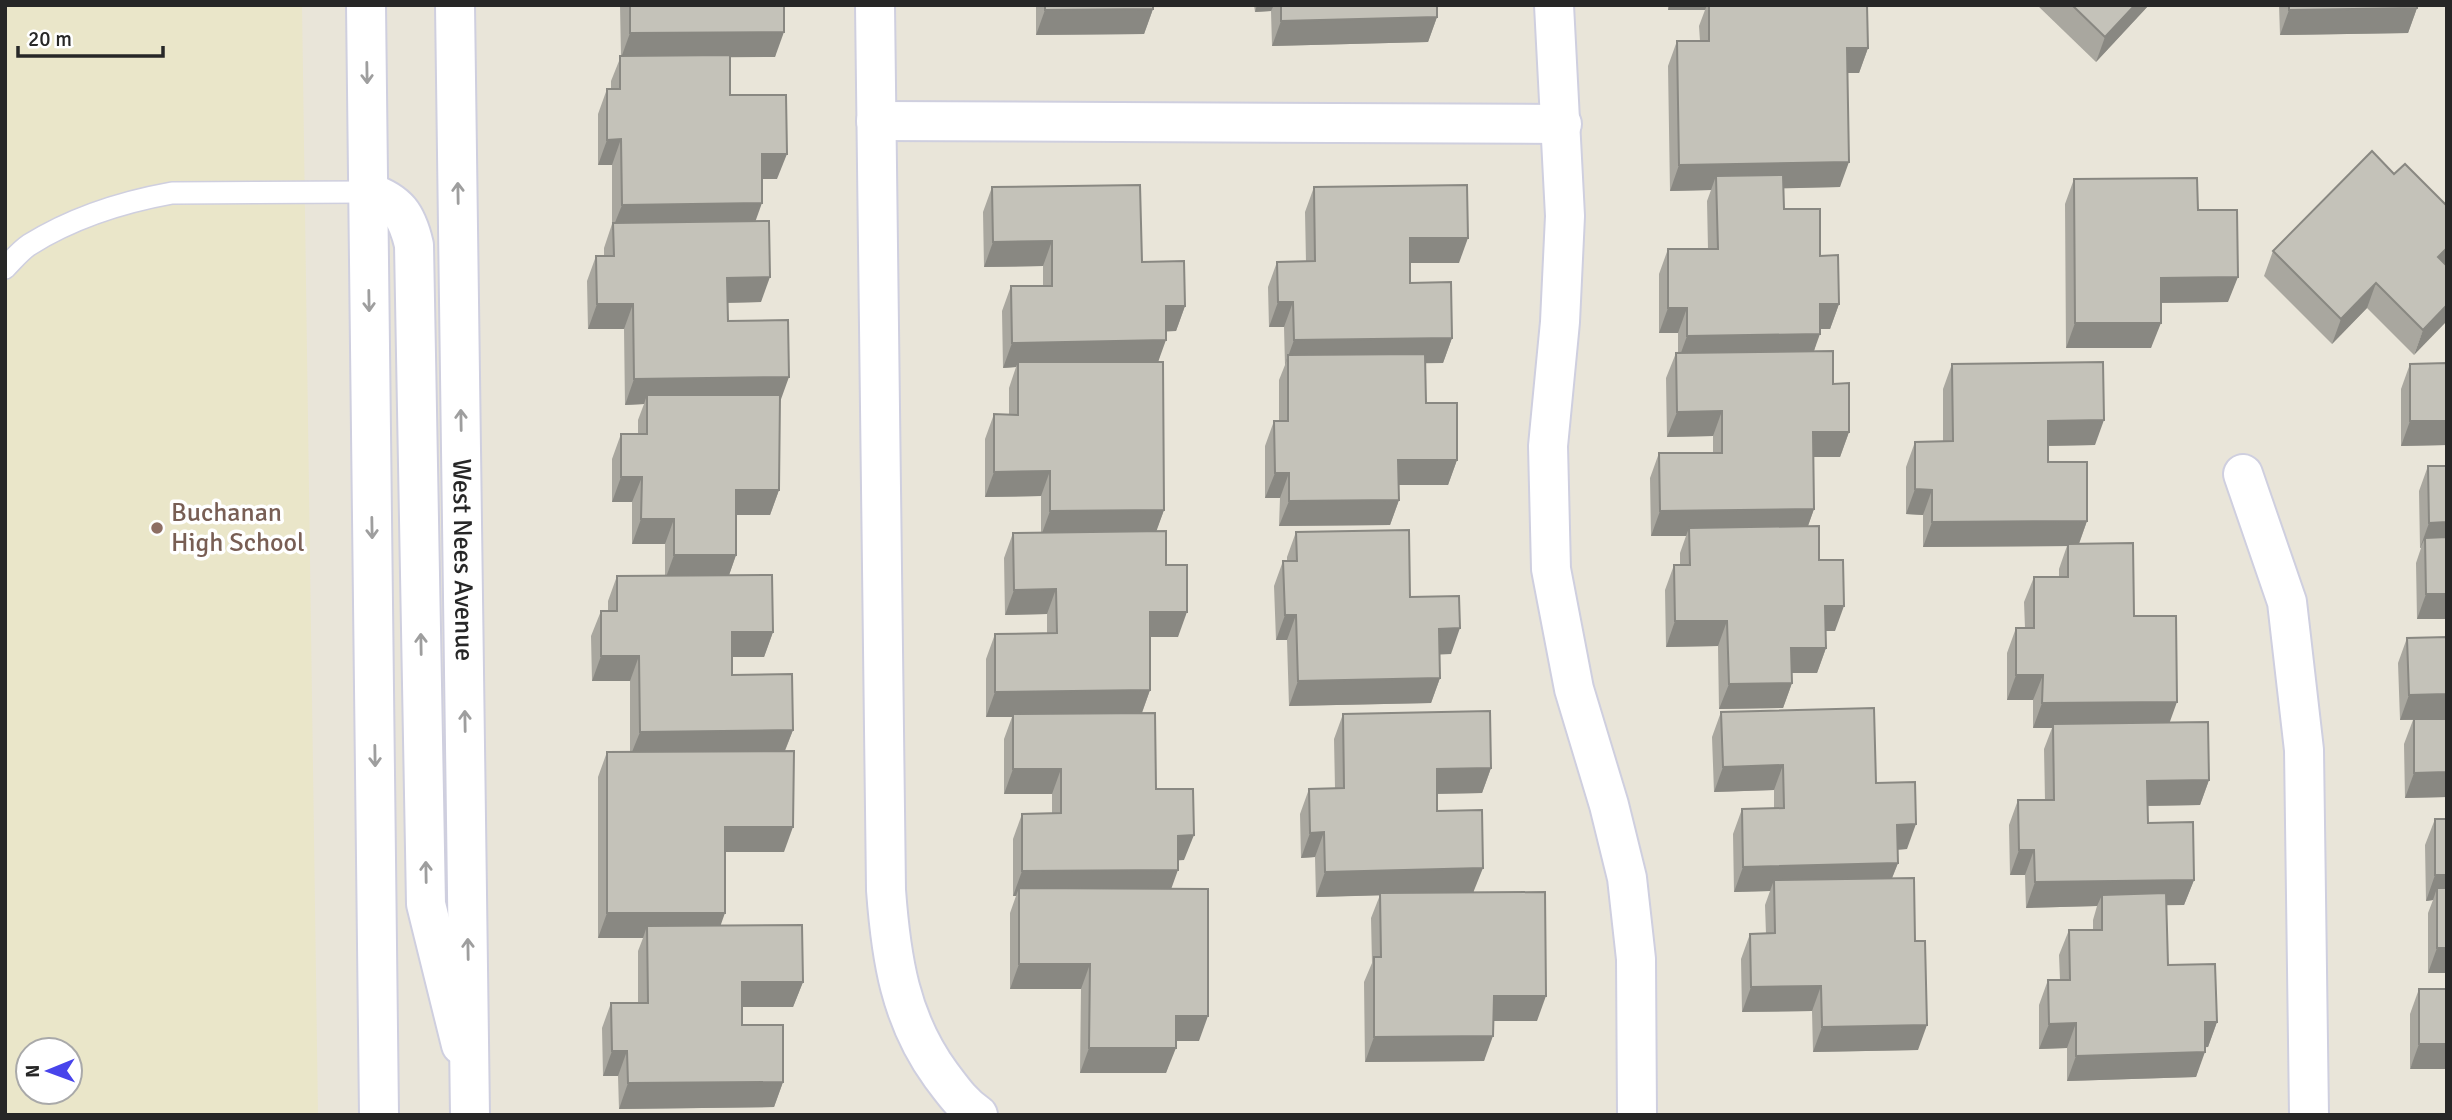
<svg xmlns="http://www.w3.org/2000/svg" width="2452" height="1120" font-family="Signika,sans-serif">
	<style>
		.education { fill: #eae6c9; fill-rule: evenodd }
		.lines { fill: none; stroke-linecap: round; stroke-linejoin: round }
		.service-casing { stroke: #cfcfdf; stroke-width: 24 }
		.minor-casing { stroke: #cfcfdf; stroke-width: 42 }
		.tertiary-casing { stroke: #cfcfdf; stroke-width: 42 }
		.secondary-casing { stroke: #cfcfdf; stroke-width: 42 }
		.service { stroke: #fff; stroke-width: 21 }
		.minor { stroke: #fff; stroke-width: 38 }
		.tertiary { stroke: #fff; stroke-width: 38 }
		.secondary { stroke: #fff; stroke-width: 38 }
		.wall { fill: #a9a79f }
		.shaded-wall { fill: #898882 }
		.building { fill: #c4c2b9; stroke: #898882; stroke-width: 2 }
		.oneway { stroke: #9e9e9e }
		.education-dot { fill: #8d6e63; stroke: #fff; stroke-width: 2.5 }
		.labels { text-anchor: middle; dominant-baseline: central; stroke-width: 7; stroke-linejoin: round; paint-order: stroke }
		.education-label { font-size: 26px; fill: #785e54; stroke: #fff; text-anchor: start }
		.street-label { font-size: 26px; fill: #272727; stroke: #fff }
	</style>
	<rect width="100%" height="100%" fill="#e9e5d9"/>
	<!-- education -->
	<path class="education" d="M5,5H302L318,1115H5ZM28,1050H70V1092H28Z"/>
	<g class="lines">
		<defs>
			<path id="service" d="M5,268C13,260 20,251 29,245C72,218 122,202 172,193L368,192"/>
			<g id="minor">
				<path d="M875,5L886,890C891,958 900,1019 941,1075C953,1091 962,1104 978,1115"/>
				<polyline points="1554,5 1565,216 1560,322 1548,446 1551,569 1574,689 1609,805 1627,878 1636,959 1637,1115"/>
				<polyline points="876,121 1562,124"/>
				<polyline points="2243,474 2287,602 2304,750 2309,1115"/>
			</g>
			<path id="tertiary" d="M368,192C398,202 407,215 414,245L426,904L461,1045"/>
			<g id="secondary">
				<polyline points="366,5 379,1115"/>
				<path id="s1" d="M455,5L470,1115"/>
			</g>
		</defs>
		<!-- service casing -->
		<use href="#service" class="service-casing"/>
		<!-- minor casing -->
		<use href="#minor" class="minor-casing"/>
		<!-- tertiary casing -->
		<use href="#tertiary" class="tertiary-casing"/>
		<!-- secondary casing -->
		<use href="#secondary" class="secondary-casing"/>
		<!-- service -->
		<use href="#service" class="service"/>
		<!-- minor -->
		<use href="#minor" class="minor"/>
		<!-- tertiary -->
		<use href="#tertiary" class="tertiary"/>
		<!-- secondary -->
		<use href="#secondary" class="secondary"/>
	</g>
	<!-- wall -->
	<g class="wall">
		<polygon points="620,5 784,5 775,57 730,57 730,95 777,179 762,179 755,221 761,302 727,303 728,321 779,402 779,490 770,515 736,515 736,555 729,575 773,632 764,657 732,657 732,675 793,730 785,751 784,852 725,852 721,925 803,982 793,1007 742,1007 742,1025 783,1082 774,1107 619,1109 618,1076 603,1076 602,1028 611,1003 638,1003 638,951 643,938 598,938 598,777 607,752 630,751 630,681 592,681 591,636 601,611 608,611 608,601 617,576 665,576 665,544 632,544 632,502 612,502 612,459 621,434 638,434 638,420 644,404 625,405 624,329 588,329 587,281 596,256 604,256 604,248 612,224 612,165 598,165 598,114 607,89 611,89 611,81 621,56"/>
		<polygon points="1036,5 1153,5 1153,9 1144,34 1036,35"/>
		<polygon points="1254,5 1437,5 1437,17 1428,42 1272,46 1271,11 1255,12"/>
		<polygon points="1668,5 1867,5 1868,48 1859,73 1848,73 1840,187 1783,188 1784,209 1820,256 1839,304 1830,329 1820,329 1814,351 1833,384 1849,432 1840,457 1814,457 1814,509 1808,526 1819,560 1835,631 1825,631 1826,648 1817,673 1792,673 1792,683 1783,708 1719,709 1718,646 1666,647 1665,590 1674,565 1680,565 1680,553 1686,536 1651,536 1650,478 1659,453 1713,453 1713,436 1667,437 1666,378 1676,353 1678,353 1678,333 1659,333 1659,274 1668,249 1708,249 1707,201 1711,190 1670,191 1668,66 1677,41 1700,41 1699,26 1705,10 1668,10"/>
		<polygon points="2037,5 2149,5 2096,62"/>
		<polygon points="2279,5 2417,5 2417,8 2408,33 2280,35"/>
		<polygon points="2394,174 2447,206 2447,263 2445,265 2447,266 2414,355 2367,308 2332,344 2264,276 2273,251"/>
		<polygon points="2074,179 2198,210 2228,302 2161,303 2151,348 2066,348 2065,204"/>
		<polygon points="992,187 1142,262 1185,306 1176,331 1166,331 1158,362 1164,510 1156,531 1166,565 1178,637 1150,637 1150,690 1142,713 1156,789 1184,860 1178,860 1171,888 1199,1041 1176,1041 1166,1073 1080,1073 1081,989 1010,989 1010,913 1016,896 1013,896 1013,839 1022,814 1052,813 1052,794 1004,794 1004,739 1012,717 986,717 986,659 995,634 1047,633 1047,614 1005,615 1004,558 1013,533 1041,532 1041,496 985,497 985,439 994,414 1009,415 1009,388 1016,367 1003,368 1002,311 1011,286 1043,286 1043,266 984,267 983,212"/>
		<polygon points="1314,187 1459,263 1410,263 1410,283 1452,338 1443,363 1426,363 1426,403 1457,460 1448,485 1399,485 1399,500 1390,525 1279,526 1280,498 1265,498 1265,446 1274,421 1279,421 1279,380 1285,365 1284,327 1269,327 1268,287 1277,262 1306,262 1305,212"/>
		<polygon points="2447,363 2447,445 2401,446 2401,389 2410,364"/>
		<polygon points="1952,364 2095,445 2048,446 2048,462 2087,521 2079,544 2134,616 2170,722 2209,780 2200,805 2147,806 2148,823 2194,880 2184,905 2166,905 2168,965 2217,1022 2208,1047 2205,1047 2196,1077 2067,1081 2067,1048 2039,1049 2039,1005 2048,980 2060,980 2059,955 2069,930 2093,930 2093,920 2097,906 2026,908 2025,875 2010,875 2009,825 2018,800 2045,800 2044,749 2052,728 2033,728 2033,700 2007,700 2007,653 2016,628 2025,628 2024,602 2034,577 2059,577 2059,569 2067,546 1923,547 1923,515 1906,514 1906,467 1915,442 1943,442 1943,389"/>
		<polygon points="2428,466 2447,619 2417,619 2416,563 2421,548 2420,548 2419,491"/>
		<polygon points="1296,532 1410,597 1451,654 1440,654 1440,678 1431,703 1289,706 1287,640 1276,640 1274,586 1283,561 1287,561 1287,557"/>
		<polygon points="2407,638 2447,797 2405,798 2404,744 2413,720 2400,720 2398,663"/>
		<polygon points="1721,712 1876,783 1907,849 1897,850 1898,863 1892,878 1918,1050 1813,1052 1812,1011 1742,1012 1741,959 1750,934 1766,934 1765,905 1770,891 1734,892 1733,834 1742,809 1774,808 1774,790 1714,792 1712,737"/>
		<polygon points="1343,714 1491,768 1482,793 1437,794 1437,811 1474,892 1537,1021 1494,1021 1484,1061 1365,1062 1364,982 1372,963 1371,918 1380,895 1316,897 1315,857 1301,858 1300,814 1309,789 1335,788 1334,739"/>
		<polygon points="2435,819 2447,973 2428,973 2428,913 2433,900 2426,901 2425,845"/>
		<polygon points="2419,989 2447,989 2410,1069 2410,1014"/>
	</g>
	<!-- shaded-wall -->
	<g class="shaded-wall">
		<polygon points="1257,5 1274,5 1271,11 1255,12"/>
		<polygon points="1670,5 1707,5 1705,10 1668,10"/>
		<polygon points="2135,5 2149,5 2096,62 2105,37"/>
		<polygon points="2417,8 2408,33 2280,35 2289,10"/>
		<polygon points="1153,9 1144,34 1036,35 1045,10"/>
		<polygon points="1437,17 1428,42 1272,46 1281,21"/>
		<polygon points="784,32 775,57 621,58 630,33"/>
		<polygon points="1847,48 1868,48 1859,73 1838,73"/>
		<polygon points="621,139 612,165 598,165 607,140"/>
		<polygon points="762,154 787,154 777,179 753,179"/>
		<polygon points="1849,162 1840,187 1717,190 1716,176 1711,190 1670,191 1679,165"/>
		<polygon points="762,203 753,228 612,230 622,205"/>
		<polygon points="1410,238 1468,238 1459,263 1401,263"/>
		<polygon points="1052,241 1043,266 984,267 993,242"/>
		<polygon points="2447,248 2447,263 2428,282 2438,257"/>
		<polygon points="770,277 761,302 718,303 727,278"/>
		<polygon points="2238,277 2228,302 2151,303 2161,278"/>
		<polygon points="2376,283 2367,308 2332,344 2341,319"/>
		<polygon points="1278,302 1293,302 1284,327 1269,327"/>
		<polygon points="597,304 633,304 624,329 588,329"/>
		<polygon points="1820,304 1839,304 1830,329 1811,329"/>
		<polygon points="2447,305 2447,321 2414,355 2423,330"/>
		<polygon points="1166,306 1185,306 1176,331 1157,332"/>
		<polygon points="1668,308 1687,308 1678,333 1659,333"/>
		<polygon points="2075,323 2161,323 2151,348 2066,348"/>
		<polygon points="1820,334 1811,359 1678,361 1687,336"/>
		<polygon points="1452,338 1443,363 1288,365 1288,355 1285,365 1294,340"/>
		<polygon points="1166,340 1157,365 1018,362 1016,367 1003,368 1012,343"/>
		<polygon points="789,377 780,402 647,395 644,404 625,405 634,379"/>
		<polygon points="1722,411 1713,436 1667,437 1677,412"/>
		<polygon points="2104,420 2095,445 2039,446 2048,421"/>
		<polygon points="2410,421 2447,421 2447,445 2401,446"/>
		<polygon points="1813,432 1849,432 1840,457 1804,457"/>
		<polygon points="1398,460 1457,460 1448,485 1389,485"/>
		<polygon points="1050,471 1041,496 985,497 994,472"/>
		<polygon points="1275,473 1289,473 1280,498 1265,498"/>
		<polygon points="621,477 642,477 632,502 612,502"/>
		<polygon points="1915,489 1932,490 1923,515 1906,514"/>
		<polygon points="736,490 779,490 770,515 727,515"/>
		<polygon points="1399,500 1390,525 1279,526 1289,501"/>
		<polygon points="1814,509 1805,534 1689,528 1686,536 1651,536 1660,511"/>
		<polygon points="1164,510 1155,535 1041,536 1050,511"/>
		<polygon points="641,519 674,519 665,544 632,544"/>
		<polygon points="2087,521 2078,546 1923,547 1932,522"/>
		<polygon points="2447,522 2447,547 2425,538 2420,548 2429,523"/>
		<polygon points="674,555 736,555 727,581 665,580"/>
		<polygon points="1056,589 1047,614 1005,615 1014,590"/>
		<polygon points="2426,594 2447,594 2447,619 2417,619"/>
		<polygon points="1825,606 1844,606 1835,631 1816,631"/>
		<polygon points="1150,612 1187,612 1178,637 1140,637"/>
		<polygon points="1285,615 1296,615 1287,640 1276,640"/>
		<polygon points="1675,621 1727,621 1718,646 1666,647"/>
		<polygon points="1460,628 1451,654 1430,655 1439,629"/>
		<polygon points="732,632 773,632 764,657 722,657"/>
		<polygon points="1791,648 1826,648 1817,673 1782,673"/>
		<polygon points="601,656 639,656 630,681 592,681"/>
		<polygon points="2016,675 2043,675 2033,700 2007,700"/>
		<polygon points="1440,678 1431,703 1289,706 1298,681"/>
		<polygon points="1792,683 1783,708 1719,709 1729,684"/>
		<polygon points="1150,690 1141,715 1013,714 1012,717 986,717 995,692"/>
		<polygon points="2447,694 2447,719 2400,720 2409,695"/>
		<polygon points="2177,702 2168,727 2053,724 2052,728 2033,728 2042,703"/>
		<polygon points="793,730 783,755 630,757 640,732"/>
		<polygon points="1783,765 1774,790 1714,792 1723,767"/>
		<polygon points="1491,768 1482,793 1428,794 1437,769"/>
		<polygon points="1013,769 1061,769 1052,794 1004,794"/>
		<polygon points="2447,772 2447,797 2405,798 2414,773"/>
		<polygon points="2209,780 2200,805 2138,806 2147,781"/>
		<polygon points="1916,824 1907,849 1888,850 1897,825"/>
		<polygon points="725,827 793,827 784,852 716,852"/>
		<polygon points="1324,832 1315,857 1301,858 1310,833"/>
		<polygon points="1194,835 1184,860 1169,861 1178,836"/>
		<polygon points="2019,850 2034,850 2025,875 2010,875"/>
		<polygon points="1898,863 1888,888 1774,880 1770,891 1734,892 1743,867"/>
		<polygon points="1483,868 1473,893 1316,897 1325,872"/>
		<polygon points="1178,870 1169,895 1019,888 1016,896 1013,896 1022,871"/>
		<polygon points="2435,875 2447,875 2447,900 2437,888 2433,900 2426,901"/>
		<polygon points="2194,880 2184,905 2102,906 2102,895 2097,906 2026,908 2035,882"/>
		<polygon points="607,913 725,913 716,938 647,926 643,938 598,938"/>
		<polygon points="2437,948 2447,948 2447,973 2428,973"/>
		<polygon points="1019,964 1090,964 1081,989 1010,989"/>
		<polygon points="742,982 803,982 793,1007 733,1007"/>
		<polygon points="1821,986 1812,1011 1742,1012 1751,987"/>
		<polygon points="1494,996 1546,996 1537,1021 1484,1021"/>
		<polygon points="1176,1016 1208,1016 1199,1041 1167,1041"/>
		<polygon points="2205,1022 2217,1022 2208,1047 2196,1048"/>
		<polygon points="2076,1023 2067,1048 2039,1049 2049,1024"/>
		<polygon points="1927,1025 1918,1050 1813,1052 1822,1027"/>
		<polygon points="1493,1036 1484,1061 1365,1062 1374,1037"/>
		<polygon points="2419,1044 2447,1044 2447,1069 2410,1069"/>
		<polygon points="1089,1048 1176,1048 1166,1073 1080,1073"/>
		<polygon points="612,1051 627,1051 618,1076 603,1076"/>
		<polygon points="2205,1052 2196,1077 2067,1081 2076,1056"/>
		<polygon points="783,1082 774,1107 619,1109 628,1083"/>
	</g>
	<!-- building -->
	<g class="building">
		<polygon points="630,5 784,5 784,32 630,33"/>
		<polygon points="1045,5 1153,5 1153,9 1045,10"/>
		<polygon points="1281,5 1437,5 1437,17 1281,21"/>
		<polygon points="1709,5 1867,5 1868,48 1847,48 1849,162 1679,165 1677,41 1709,41"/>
		<polygon points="2072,5 2135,5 2105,37"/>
		<polygon points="2289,5 2417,5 2417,8 2289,10"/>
		<polygon points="730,55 730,95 786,95 787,154 762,154 762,203 622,205 621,139 607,140 607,89 620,89 620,56"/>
		<polygon points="2372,151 2394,174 2405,164 2447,206 2447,248 2438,257 2447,266 2447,305 2423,330 2376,283 2341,319 2273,251"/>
		<polygon points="1783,175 1784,209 1820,209 1820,256 1838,255 1839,304 1820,304 1820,334 1687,336 1687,308 1668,308 1668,249 1718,249 1716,176"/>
		<polygon points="2197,178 2198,210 2237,210 2238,277 2161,278 2161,323 2075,323 2074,179"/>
		<polygon points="1140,185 1142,262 1184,261 1185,306 1166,306 1166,340 1012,343 1011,286 1052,286 1052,241 993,242 992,187"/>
		<polygon points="1467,185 1468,238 1410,238 1410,283 1451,282 1452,338 1294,340 1293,302 1278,302 1277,262 1315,261 1314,187"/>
		<polygon points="769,221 770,277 727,278 728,321 788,320 789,377 634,379 633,304 597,304 596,256 614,256 613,223"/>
		<polygon points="1833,351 1833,384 1849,383 1849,432 1813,432 1814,509 1660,511 1659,453 1722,453 1722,411 1677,412 1676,353"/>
		<polygon points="1425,354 1426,403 1457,403 1457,460 1398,460 1399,500 1289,501 1289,473 1275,473 1274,421 1288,421 1288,355"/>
		<polygon points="1018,362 1163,362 1164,510 1050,511 1050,471 994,472 994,414 1018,415"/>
		<polygon points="2103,362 2104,420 2048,421 2048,462 2087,462 2087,521 1932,522 1932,490 1915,489 1915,442 1953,441 1952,364"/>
		<polygon points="2447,363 2447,421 2410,421 2410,364"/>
		<polygon points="647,395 780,395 779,490 736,490 736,555 674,555 674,519 641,519 642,477 621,477 621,434 647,434"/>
		<polygon points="2428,466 2447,466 2447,522 2429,523"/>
		<polygon points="1819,526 1819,560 1843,560 1844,606 1825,606 1826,648 1791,648 1792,683 1729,684 1727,621 1675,621 1674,565 1690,565 1689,528"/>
		<polygon points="1409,530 1410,597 1459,596 1460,628 1439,629 1440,678 1298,681 1296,615 1285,615 1283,561 1297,561 1296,532"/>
		<polygon points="1166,531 1166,565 1187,565 1187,612 1150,612 1150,690 995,692 995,634 1057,633 1056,589 1014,590 1013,533"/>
		<polygon points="2447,537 2447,594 2426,594 2425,538"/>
		<polygon points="2133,543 2134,616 2176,616 2177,702 2042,703 2043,675 2016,675 2016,628 2034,628 2034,577 2068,577 2068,544"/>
		<polygon points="772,575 773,632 732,632 732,675 792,674 793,730 640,732 639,656 601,656 601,611 617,611 617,576"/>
		<polygon points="2447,637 2447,694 2409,695 2407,638"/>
		<polygon points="1874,708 1876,783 1915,782 1916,824 1897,825 1898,863 1743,867 1742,809 1784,808 1783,765 1723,767 1721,712"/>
		<polygon points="1490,711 1491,768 1437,769 1437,811 1482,810 1483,868 1325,872 1324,832 1310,833 1309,789 1344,788 1343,714"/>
		<polygon points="1155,713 1156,789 1193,789 1194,835 1178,836 1178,870 1022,871 1022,814 1061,813 1061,769 1013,769 1013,714"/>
		<polygon points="2414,719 2447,719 2447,772 2414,773"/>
		<polygon points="2208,722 2209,780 2147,781 2148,823 2193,822 2194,880 2035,882 2034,850 2019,850 2018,800 2054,800 2053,724"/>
		<polygon points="794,751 793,827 725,827 725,913 607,913 607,752"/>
		<rect x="2435" y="819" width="12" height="56"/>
		<polygon points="1914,878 1915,941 1925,941 1927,1025 1822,1027 1821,986 1751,987 1750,934 1775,933 1774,880"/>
		<polygon points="1019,888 1208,889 1208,1016 1176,1016 1176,1048 1089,1048 1090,964 1019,964"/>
		<rect x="2437" y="888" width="10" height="60"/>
		<polygon points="1545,892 1546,996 1494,996 1493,1036 1374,1037 1374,957 1381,957 1380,893"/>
		<polygon points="2166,893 2168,965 2215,964 2217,1022 2205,1022 2205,1052 2076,1056 2076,1023 2049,1024 2048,980 2070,980 2069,930 2102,930 2102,895"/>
		<polygon points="802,925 803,982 742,982 742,1025 783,1025 783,1082 628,1083 627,1051 612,1051 611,1003 648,1003 647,926"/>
		<rect x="2419" y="989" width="28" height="55"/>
	</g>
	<!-- one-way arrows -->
	<defs><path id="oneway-shaft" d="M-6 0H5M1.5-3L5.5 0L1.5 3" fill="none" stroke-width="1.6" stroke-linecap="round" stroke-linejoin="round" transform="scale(1.75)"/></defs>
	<g class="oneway">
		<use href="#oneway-shaft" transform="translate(367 73) rotate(89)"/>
		<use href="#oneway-shaft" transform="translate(458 193) rotate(-91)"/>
		<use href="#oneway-shaft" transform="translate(369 301) rotate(89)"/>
		<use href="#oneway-shaft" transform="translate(461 420) rotate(-91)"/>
		<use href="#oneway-shaft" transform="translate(372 528) rotate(89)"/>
		<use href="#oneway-shaft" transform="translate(421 644) rotate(-91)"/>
		<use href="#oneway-shaft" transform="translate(465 721) rotate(-91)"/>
		<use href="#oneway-shaft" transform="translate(375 756) rotate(89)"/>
		<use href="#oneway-shaft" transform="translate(426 872) rotate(-91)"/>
		<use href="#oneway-shaft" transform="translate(468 949) rotate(-91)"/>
	</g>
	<!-- markers -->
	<circle class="education-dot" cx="157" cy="528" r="7"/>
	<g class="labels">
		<!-- education labels -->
		<g class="education-label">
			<text x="171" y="513">Buchanan<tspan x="171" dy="30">High School</tspan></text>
		</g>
		<!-- street labels -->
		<g class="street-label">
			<text stroke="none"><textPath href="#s1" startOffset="555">West Nees Avenue</textPath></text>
		</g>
	</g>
	<!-- border -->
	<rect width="2452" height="1120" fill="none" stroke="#272727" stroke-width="14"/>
	<!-- north arrow -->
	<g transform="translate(49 1071) rotate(269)"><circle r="33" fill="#ffffff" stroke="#a9a9a9" stroke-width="2"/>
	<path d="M0-5L12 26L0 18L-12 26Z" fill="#4844eb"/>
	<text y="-10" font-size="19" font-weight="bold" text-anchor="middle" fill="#272727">N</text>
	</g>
	<!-- scale -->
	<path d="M18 46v10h145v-10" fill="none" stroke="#272727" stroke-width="3.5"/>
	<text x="28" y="46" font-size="21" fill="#272727" stroke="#ffffff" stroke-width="5" paint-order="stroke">20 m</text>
</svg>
